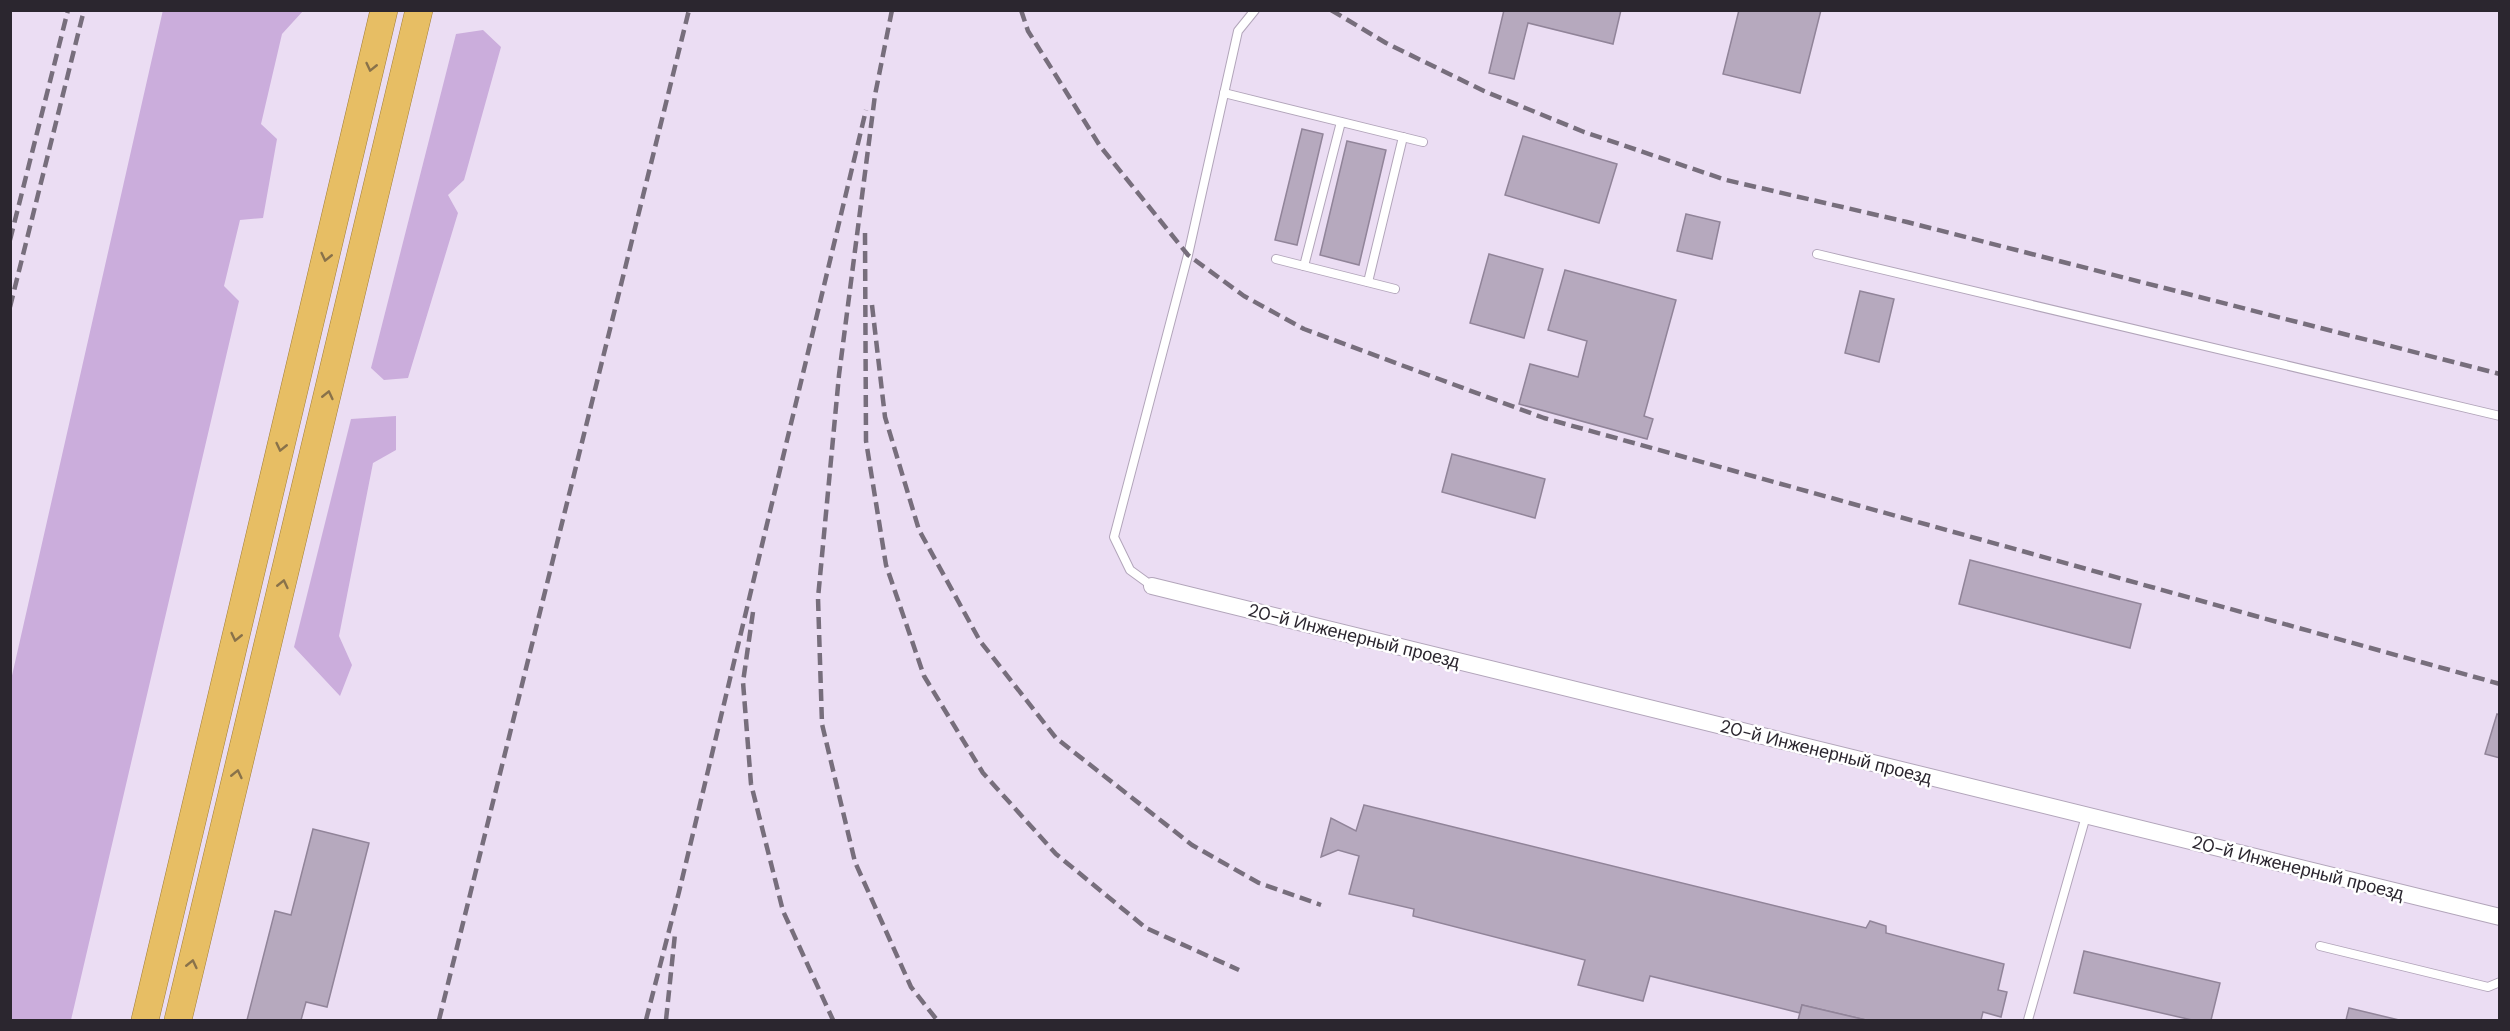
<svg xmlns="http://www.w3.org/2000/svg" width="2510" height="1031" font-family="'DM Sans',sans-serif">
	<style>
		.green { fill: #cbaddc }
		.building { fill: #b6a9be; stroke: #918499; stroke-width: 1.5 }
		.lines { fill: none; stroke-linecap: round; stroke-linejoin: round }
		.service-casing { stroke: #b2a5ba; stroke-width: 10 }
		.minor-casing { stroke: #b2a5ba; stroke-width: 18 }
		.trunk-casing { stroke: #a17e39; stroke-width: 28 }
		.service { stroke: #fff; stroke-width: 8 }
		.minor { stroke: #fff; stroke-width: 16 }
		.trunk { stroke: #e7be64; stroke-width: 27 }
		.rail { stroke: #776e7c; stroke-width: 4.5; stroke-dasharray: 12 6; stroke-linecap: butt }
		.oneway { stroke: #89724a }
		.labels { text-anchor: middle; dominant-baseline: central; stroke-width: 5; stroke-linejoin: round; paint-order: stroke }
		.street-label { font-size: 18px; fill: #2b262f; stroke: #fff }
	</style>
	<rect width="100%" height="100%" fill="#ebddf3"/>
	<!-- green -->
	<g class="green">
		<polygon points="163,10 303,11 282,34 261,124 277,139 263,218 240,220 224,286 239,301 71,1020 11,1020 11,680"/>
		<polygon points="483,30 501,47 464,180 448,195 458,213 408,378 384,380 371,368 456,34"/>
		<polygon points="396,416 396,450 373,463 339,636 352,665 340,696 294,647 351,419"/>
	</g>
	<!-- building -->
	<g class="building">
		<polygon points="1504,10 1621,10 1613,44 1528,23 1514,79 1489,73"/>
		<polygon points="1739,10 1821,10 1800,93 1723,74"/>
		<polygon points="1302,129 1323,134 1297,245 1275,240"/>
		<polygon points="1523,136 1617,164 1599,223 1505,195"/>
		<polygon points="1347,141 1386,150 1359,265 1320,255"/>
		<polygon points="1686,214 1720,222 1712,259 1677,251"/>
		<polygon points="1489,254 1543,269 1524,338 1470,323"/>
		<polygon points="1565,270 1676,300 1644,416 1653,419 1647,439 1519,404 1530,364 1578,377 1587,341 1548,330"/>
		<polygon points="1860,291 1894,299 1879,362 1845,353"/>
		<polygon points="1452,454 1545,479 1535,518 1442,492"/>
		<polygon points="1970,560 2141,604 2130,648 1959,604"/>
		<polygon points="2497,714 2500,715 2500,758 2485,754"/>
		<polygon points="1364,805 1866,928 1870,921 1886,926 1886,933 2004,964 1998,990 2007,992 2001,1017 1983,1012 1981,1020 1866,1020 1802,1005 1800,1013 1650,976 1643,1001 1578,985 1585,960 1413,916 1414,909 1349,894 1359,856 1338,850 1321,857 1331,818 1356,831"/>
		<polygon points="313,829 369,843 327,1007 306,1002 301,1020 247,1020 275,911 291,915"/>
		<polygon points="2084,951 2220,983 2211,1020 2192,1020 2074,993"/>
		<polygon points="1802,1005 1866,1020 1798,1020"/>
		<polygon points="2349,1008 2399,1020 2346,1020"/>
	</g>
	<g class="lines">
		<defs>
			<g id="service">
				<polyline points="1224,93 1423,142"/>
				<polyline points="1817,254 2500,416"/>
				<polyline points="1276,259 1395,289"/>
				<polyline points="1304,266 1341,122"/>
				<polyline points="1368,282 1403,137"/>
				<polyline points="1152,586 1130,570 1114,537 1188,255 1238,31 1255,10"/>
				<polyline points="2320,946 2488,987 2500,982"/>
				<polyline points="2028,1020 2086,816"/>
			</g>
			<polyline id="minor" points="1152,586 2500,917"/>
			<g id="trunk">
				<polyline points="145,1020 384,10"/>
				<polyline points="178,1020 419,10"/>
			</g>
		</defs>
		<!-- service casing -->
		<use href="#service" class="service-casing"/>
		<!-- minor casing -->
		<use href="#minor" class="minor-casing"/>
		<!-- trunk casing -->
		<use href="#trunk" class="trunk-casing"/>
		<!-- service -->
		<use href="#service" class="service"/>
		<!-- minor -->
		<use href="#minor" class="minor"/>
		<!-- trunk -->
		<use href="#trunk" class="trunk"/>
		<!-- rail -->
		<g class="rail">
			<polyline points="892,10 875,95 839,375 818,598 822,724 855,862 911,987 937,1020"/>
			<polyline points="1021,10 1028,31 1100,146 1188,255 1244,296 1304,329 1544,418 2500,684"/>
			<polyline points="1331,10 1386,43 1484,91 1584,132 1726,180 1907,222 2500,374"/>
			<polyline points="865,233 866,441 886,565 924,676 983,773 1056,854 1146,928 1239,970"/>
			<polyline points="10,240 68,10"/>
			<polyline points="872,305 885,417 919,530 980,641 1056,738 1131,797 1192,845 1259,883 1321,905"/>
			<polyline points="10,307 84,10"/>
			<polyline points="753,612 743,682 751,784 783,911 833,1020"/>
			<polyline points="439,1020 689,10"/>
			<polyline points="646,1020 679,892 866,110"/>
			<polyline points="666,1020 675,934"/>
		</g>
	</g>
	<!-- one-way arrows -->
	<defs><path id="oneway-chevron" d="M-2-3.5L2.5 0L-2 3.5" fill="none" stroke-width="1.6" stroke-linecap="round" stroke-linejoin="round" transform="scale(1.5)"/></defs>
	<g class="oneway">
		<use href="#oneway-chevron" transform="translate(371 67) rotate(103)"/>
		<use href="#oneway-chevron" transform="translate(326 257) rotate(103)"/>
		<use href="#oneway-chevron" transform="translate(328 395) rotate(-77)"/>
		<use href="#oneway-chevron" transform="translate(281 447) rotate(103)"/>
		<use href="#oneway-chevron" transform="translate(283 584) rotate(-77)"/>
		<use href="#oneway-chevron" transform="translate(236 637) rotate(103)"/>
		<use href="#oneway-chevron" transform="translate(237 774) rotate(-77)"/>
		<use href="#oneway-chevron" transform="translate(192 964) rotate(-77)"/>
	</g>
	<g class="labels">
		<!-- street labels -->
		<g class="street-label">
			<text transform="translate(1354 636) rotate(14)">20-й Инженерный проезд</text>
			<text transform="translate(1826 752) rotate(14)">20-й Инженерный проезд</text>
			<text transform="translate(2298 868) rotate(14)">20-й Инженерный проезд</text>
		</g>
	</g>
	<!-- border -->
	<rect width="2510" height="1031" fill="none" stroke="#2b262f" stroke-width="24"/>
</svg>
